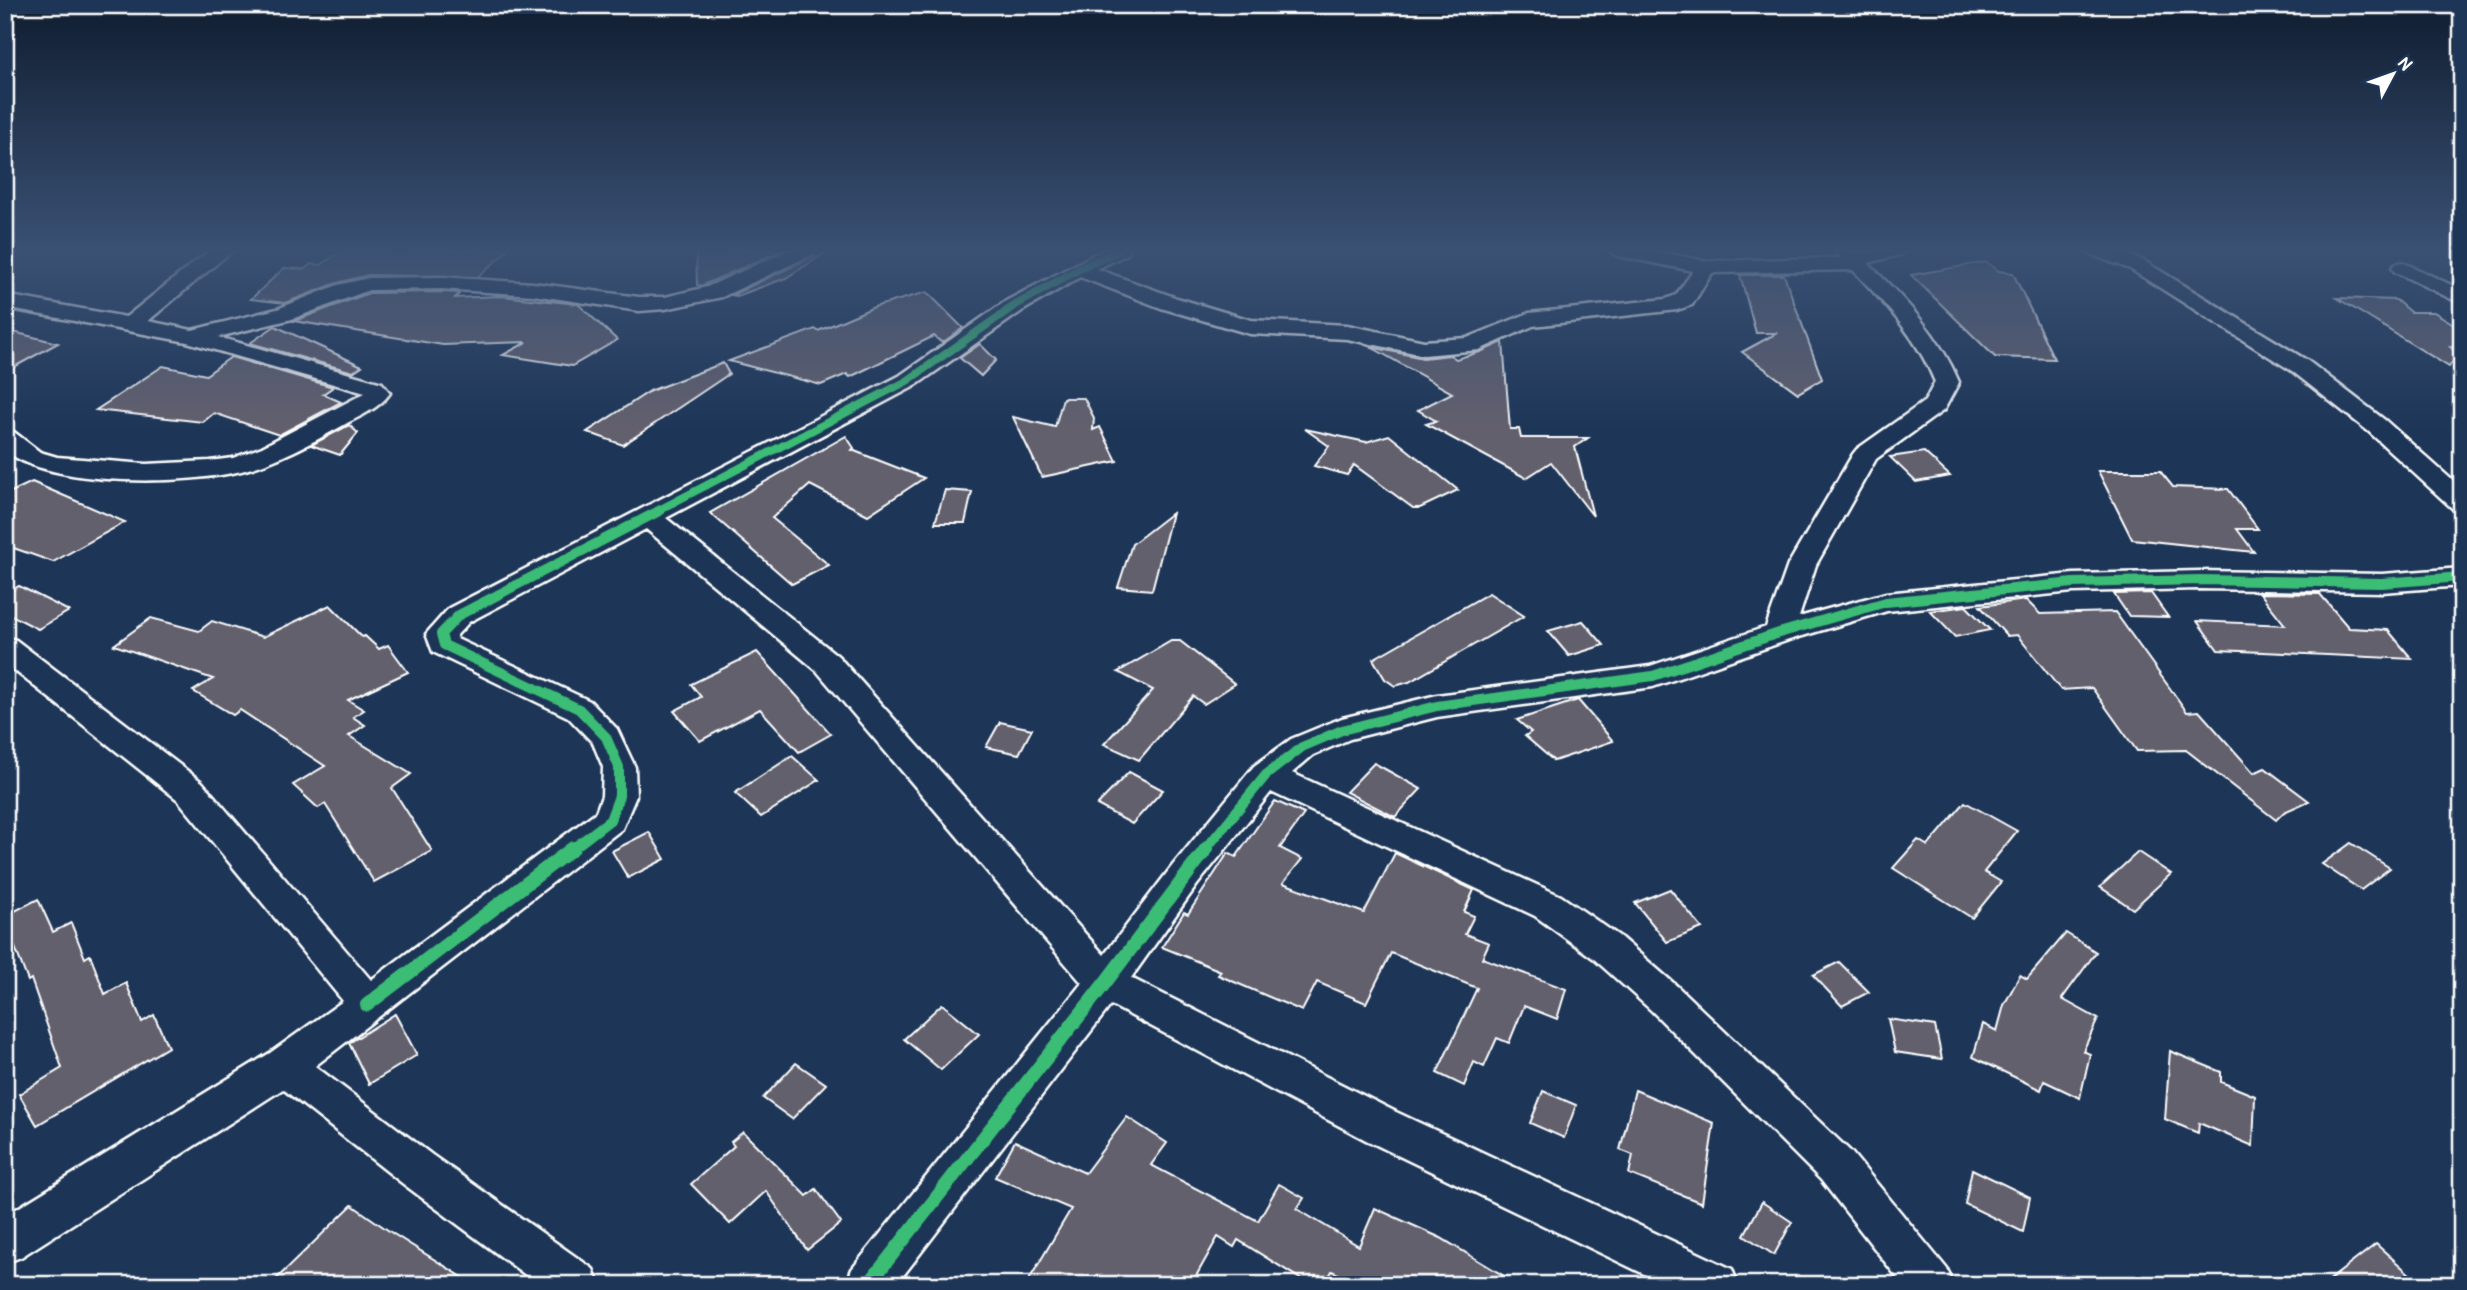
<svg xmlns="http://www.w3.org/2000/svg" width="2467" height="1290" font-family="'Patrick Hand',sans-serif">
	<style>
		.building { fill: #63606d; stroke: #fff; stroke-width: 2 }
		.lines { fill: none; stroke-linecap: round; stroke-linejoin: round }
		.minor-casing { stroke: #fff; stroke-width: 5 }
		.minor { fill: #1d3557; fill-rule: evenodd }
		.cycleway-far2-casing { stroke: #1d3557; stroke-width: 11 }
		.cycleway-far1-casing { stroke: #1d3557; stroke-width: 15 }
		.cycleway-casing { stroke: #1d3557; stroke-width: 18 }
		.cycleway-far2 { stroke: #3abd76; stroke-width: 8 }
		.cycleway-far1 { stroke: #3abd76; stroke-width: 10 }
		.cycleway { stroke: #3abd76; stroke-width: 14 }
	</style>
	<rect width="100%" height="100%" fill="#1d3557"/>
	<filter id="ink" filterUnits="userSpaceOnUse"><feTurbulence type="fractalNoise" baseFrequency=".0143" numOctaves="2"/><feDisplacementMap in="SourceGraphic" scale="14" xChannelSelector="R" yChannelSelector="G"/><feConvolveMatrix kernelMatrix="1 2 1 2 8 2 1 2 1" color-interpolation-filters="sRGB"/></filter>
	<g filter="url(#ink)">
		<!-- building -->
		<g class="building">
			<polygon points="342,250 508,250 478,277 368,275 337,283 285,303 251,299 284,268 305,269 311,264 321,265"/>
			<polygon points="696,250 782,250 701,286 697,285"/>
			<polygon points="818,250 830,250 786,278 737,296 732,295 814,256"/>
			<polygon points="1986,262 1999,271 2013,273 2054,359 1995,357 1911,275"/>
			<polygon points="1740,275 1784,275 1822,379 1798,393 1742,352 1777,333 1756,333"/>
			<polygon points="441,292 460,293 455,298 501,296 578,304 617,340 572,366 503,355 527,342 443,345 294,321 369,293"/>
			<polygon points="927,292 963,328 942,343 934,336 850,377 847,374 821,385 729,361 815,329 818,331 874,307"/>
			<polygon points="2337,298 2396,300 2410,312 2434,312 2462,329 2462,345 2450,347 2458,354 2449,367"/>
			<polygon points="275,326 362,366 353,372 250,343"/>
			<polygon points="5,330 58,343 5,372"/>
			<polygon points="1503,342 1510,429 1519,429 1521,438 1588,438 1575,447 1593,516 1551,462 1526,478 1426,424 1436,421 1418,410 1452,393 1371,347 1423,358 1450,355 1456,359 1480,352"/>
			<polygon points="980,344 996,360 981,376 960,358"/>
			<polygon points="231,357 333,387 323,394 341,402 279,435 214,413 203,422 96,410 163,366 206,375"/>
			<polygon points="723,363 729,374 623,445 587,432 650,391"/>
			<polygon points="1063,398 1084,398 1094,418 1093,430 1100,427 1117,461 1042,477 1013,417 1055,427"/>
			<polygon points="349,425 358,433 340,455 311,445"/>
			<polygon points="1305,429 1366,442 1389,435 1458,490 1420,508 1413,508 1354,465 1347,475 1314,466 1329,446"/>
			<polygon points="846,436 854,448 852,450 924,478 868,515 810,485 772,518 829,565 792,584 710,513"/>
			<polygon points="1924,452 1950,476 1916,482 1890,457"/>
			<polygon points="2098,471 2160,471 2173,487 2228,489 2258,529 2237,529 2254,552 2132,539"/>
			<polygon points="32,482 125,522 53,562 5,545 5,495"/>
			<polygon points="945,490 972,492 965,523 935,523"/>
			<polygon points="1172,513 1152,590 1118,587 1132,544"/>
			<polygon points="19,586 69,611 38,629 5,612 5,594"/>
			<polygon points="1489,593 1524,616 1409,682 1395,686 1385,679 1373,659"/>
			<polygon points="2151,593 2168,617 2129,616 2114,594"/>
			<polygon points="2260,593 2320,594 2349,628 2388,630 2412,659 2218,650 2197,621 2285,625"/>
			<polygon points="2026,600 2040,614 2115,612 2187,712 2199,711 2254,773 2265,768 2309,801 2284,812 2276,820 2186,750 2137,751 2092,688 2061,690 2017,635 2007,636 1980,606"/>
			<polygon points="330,605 362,637 365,636 379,649 388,645 408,672 348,700 364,710 353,717 365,725 349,736 411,774 392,788 432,851 374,882 325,804 318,808 293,785 325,766 240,710 233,715 193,691 213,679 114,645 151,618 199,631 212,621 263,637"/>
			<polygon points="1966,606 1990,630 1955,637 1930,611"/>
			<polygon points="1583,621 1604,645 1569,656 1548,631"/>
			<polygon points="1171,641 1180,641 1235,684 1204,704 1193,696 1139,760 1104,744 1153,690 1118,672"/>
			<polygon points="757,652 831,734 799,752 760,709 700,741 674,711 701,697 691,684"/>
			<polygon points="1578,700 1613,741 1554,761 1525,736 1531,732 1517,720"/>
			<polygon points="1000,722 1032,729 1019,754 986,747"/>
			<polygon points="792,756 819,780 761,817 735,793"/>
			<polygon points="1374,763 1421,789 1395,817 1346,792"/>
			<polygon points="1129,772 1163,790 1132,824 1097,805"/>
			<polygon points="1275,801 1304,814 1280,848 1302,859 1283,883 1364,913 1395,853 1474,890 1464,912 1474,916 1465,934 1489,943 1482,958 1566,989 1557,1019 1524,1006 1509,1043 1497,1038 1484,1067 1474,1062 1464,1086 1437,1073 1477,988 1391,953 1366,1003 1317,982 1302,1011 1218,975 1221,971 1162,947 1184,912 1188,914 1228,853 1236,857"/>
			<polygon points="1965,802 2017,831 1984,872 2001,882 1972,918 1893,868 1918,840 1928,846"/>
			<polygon points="649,832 665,859 628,878 612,851"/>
			<polygon points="2351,843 2390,868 2361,890 2322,864"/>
			<polygon points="2138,852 2171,874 2133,909 2100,887"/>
			<polygon points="1670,889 1702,928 1667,942 1635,903"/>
			<polygon points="38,899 53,932 71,923 85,958 90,955 105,994 126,983 142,1022 154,1015 168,1047 37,1125 19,1094 62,1068 31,979 28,981 14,945 5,950 5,916"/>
			<polygon points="2066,933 2096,952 2062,999 2098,1019 2083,1051 2090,1054 2080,1098 2044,1081 2041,1090 1973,1057 1983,1024 1997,1031 2004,1005 2020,975 2027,979"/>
			<polygon points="1839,962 1869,992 1842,1006 1813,975"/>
			<polygon points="942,1004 979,1034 941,1070 904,1039"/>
			<polygon points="395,1014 417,1055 369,1084 349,1043"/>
			<polygon points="1888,1019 1935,1026 1942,1059 1895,1052"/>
			<polygon points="2170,1051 2221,1072 2221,1082 2255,1096 2253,1146 2199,1123 2198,1133 2165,1119"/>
			<polygon points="796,1063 826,1084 792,1119 763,1098"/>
			<polygon points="1635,1090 1714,1123 1702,1203 1629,1174 1633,1155 1620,1150"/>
			<polygon points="1543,1091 1576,1105 1564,1138 1530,1123"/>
			<polygon points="1127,1117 1167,1143 1151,1165 1258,1221 1279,1184 1304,1198 1297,1209 1359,1246 1375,1208 1441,1238 1519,1285 1360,1285 1332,1271 1324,1285 1310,1285 1238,1240 1234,1247 1218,1237 1191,1285 1026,1285 1071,1209 995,1177 1015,1141 1085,1173"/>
			<polygon points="743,1132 807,1196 816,1189 841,1223 807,1250 766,1191 730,1224 691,1184 734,1146 731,1142"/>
			<polygon points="1972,1169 2030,1197 2023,1232 1965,1204"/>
			<polygon points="1762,1202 1792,1222 1774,1255 1744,1235"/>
			<polygon points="352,1205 392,1233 475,1285 270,1285"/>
			<polygon points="2376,1244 2422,1285 2323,1285"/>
		</g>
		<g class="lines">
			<defs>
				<g id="minor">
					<path d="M210,250H233L148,321L192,330L277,309L338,285L369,278L441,277L533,283L639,297H665L707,287L789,250H816L813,254L722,297L665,309L639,311L533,295L441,289L369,290L292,319L218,337L382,383L390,393C379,409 359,416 342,426C311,443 279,461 245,470C190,485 49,488 5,450V430L14,432L40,452L57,457L146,464L210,461L233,458L262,447L365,393L187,342L5,308V295L126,317Z"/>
					<path d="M1103,250H1130L1127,254L1097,269L1177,298L1251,320L1347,325L1424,341L1467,338L1529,313L1666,299L1676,295L1693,271L1618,256L1608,250H1651L1706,261L1841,258L1835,250L1859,252L1905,250L1902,254L1868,263C1904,299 1939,334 1959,382L1944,410L1876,459L1816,565L1799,617L1886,593L2073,574L2199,571L2382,574L2462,568V586L2382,592L2199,589L2073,592L1887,611L1789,640L1653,687L1437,717L1350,739L1313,755L1292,773L1561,896L1619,936L1678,987L1851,1152L1947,1269L1953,1285H1903L1821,1180L1652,1011L1593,958L1535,916L1271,792L1197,885L1131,978L1396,1112L1732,1269L1738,1285H1667L1366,1140L1111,1005L896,1285H846L852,1269L1082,983L816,670L646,529L469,622L456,636L457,639L590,701L617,729L635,767L636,796L622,829L315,1066L432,1155L593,1269L599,1285H539L402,1183L283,1089L21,1257L5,1263V1216L270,1053L343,1001L178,800L5,663V637L16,640L202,782L371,980L596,812L602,796L603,767L593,743L568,717L433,652L426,634L449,608L899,376L1006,301ZM1853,270C1886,305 1917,337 1935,382L1925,401L1857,449L1853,454L1788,565L1766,627L1650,666L1437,695L1342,718L1291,739L1254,766L1173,865L1104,955L838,656L666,518L915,386L1022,311L1080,277L1161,308L1250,334L1347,339L1424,355L1479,350L1533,326L1677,310L1692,305L1712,273Z"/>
					<polygon points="2086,250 2116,250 2144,261 2308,361 2386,421 2462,489 2462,511 2453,509 2368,431 2292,371 2130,269 2089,254"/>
					<polygon points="2402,262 2462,290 2462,304 2395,272 2392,268 2395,264"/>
				</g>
			</defs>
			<!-- minor casing -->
			<use href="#minor" class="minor-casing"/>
			<!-- minor -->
			<use href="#minor" class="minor"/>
			<defs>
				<polyline id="cycleway-far2" points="657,511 907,381 1014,306 1079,269 1120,250"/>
				<g id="cycleway-far1">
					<polyline points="571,850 610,820 619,796 619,767 606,737 579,709 444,645 441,634 459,615 661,510"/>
					<polyline points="1205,850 1266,775 1302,747 1342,730 1437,706 1653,676 1779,633 1886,602 2073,583 2199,580 2382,583 2462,577"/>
				</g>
				<g id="cycleway">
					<polyline points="367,1005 573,848"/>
					<polyline points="868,1285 1105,983 1207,848"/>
				</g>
			</defs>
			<!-- cycleway-far2 casing -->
			<use href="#cycleway-far2" class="cycleway-far2-casing"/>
			<!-- cycleway-far1 casing -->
			<use href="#cycleway-far1" class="cycleway-far1-casing"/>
			<!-- cycleway casing -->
			<use href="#cycleway" class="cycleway-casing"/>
			<!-- cycleway-far2 -->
			<use href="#cycleway-far2" class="cycleway-far2"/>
			<!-- cycleway-far1 -->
			<use href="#cycleway-far1" class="cycleway-far1"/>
			<!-- cycleway -->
			<use href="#cycleway" class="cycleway"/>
		</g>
	</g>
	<!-- sky -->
	<linearGradient id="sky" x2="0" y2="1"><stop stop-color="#101d30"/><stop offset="0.58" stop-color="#3a5174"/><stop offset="1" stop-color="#3a5174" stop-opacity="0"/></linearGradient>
	<rect width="2467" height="431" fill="url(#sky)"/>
	<!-- margin -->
	<rect width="2467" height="1290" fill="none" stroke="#1d3557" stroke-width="28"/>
	<rect x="14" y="14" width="2439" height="1262" fill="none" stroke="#fff" stroke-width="2.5" filter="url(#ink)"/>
	<!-- north arrow -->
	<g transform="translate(2393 74) rotate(49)" stroke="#1d3557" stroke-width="5" paint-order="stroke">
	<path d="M0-5L12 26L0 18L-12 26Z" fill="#ffffff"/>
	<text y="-10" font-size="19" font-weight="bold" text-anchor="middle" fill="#ffffff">N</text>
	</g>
</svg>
